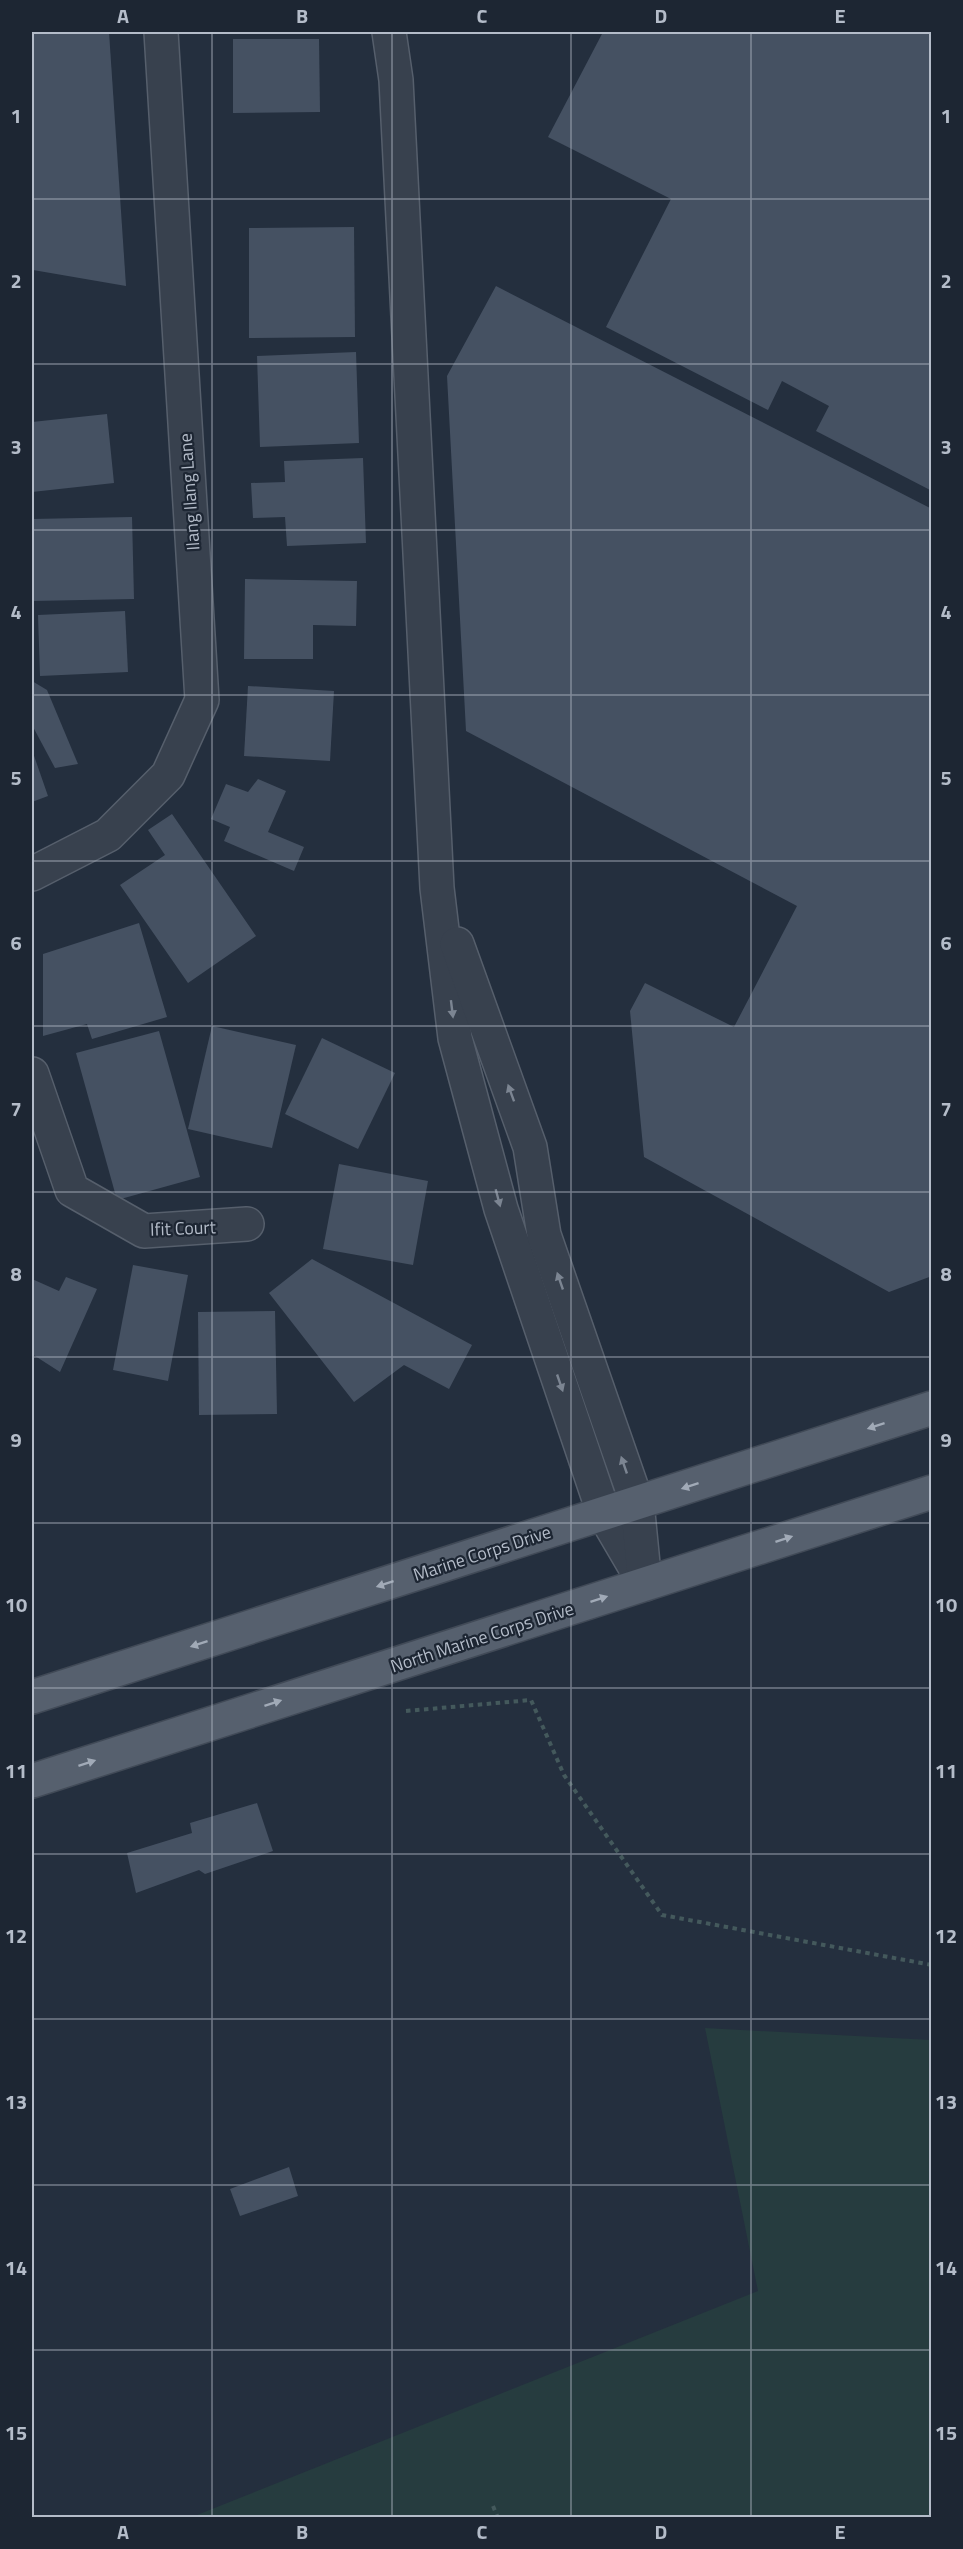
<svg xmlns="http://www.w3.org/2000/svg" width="963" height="2549" font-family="'Titillium Web',sans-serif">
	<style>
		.green { fill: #263c3f }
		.building { fill: #455162 }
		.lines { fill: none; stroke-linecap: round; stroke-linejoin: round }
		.minor-casing { stroke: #565f6c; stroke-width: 36 }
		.major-casing { stroke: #414a57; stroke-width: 36 }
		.path { stroke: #44595c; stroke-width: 4; stroke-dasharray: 4.5 4.5; stroke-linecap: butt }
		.minor { stroke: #38414e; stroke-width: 33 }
		.major { stroke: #56606e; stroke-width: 33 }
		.oneway { fill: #7c8592 }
		.oneway2 { fill: #a1aab7 }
		.grid { fill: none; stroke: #b4bcc9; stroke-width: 1.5; stroke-opacity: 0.55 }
		.labels { text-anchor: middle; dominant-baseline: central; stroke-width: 4.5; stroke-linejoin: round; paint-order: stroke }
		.street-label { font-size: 18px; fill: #b4bcc9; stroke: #1d2633 }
		.neatline { fill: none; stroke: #b4bcc9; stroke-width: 2 }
		.grid-label { font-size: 20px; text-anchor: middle; font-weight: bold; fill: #b4bcc9 }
	</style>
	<rect width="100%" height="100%" fill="#242f3e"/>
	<!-- green -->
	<polygon class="green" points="705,2028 931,2040 931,2517 192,2517 758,2291"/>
	<!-- building -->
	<g class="building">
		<polygon points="32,32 109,32 126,286 33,270 32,266"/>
		<polygon points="603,32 932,32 932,491 816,431 829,406 782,381 768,410 606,327 671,199 548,137"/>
		<polygon points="233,39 319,39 320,112 233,113"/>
		<polygon points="354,227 355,337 249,338 249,228"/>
		<polygon points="496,286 932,509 932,1276 889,1292 644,1157 630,1011 645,983 734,1027 797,906 466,731 447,376"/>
		<polygon points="356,352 359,443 260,447 257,356"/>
		<polygon points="107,414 114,483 32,492 32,422"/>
		<polygon points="363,458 366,543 287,546 285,517 253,518 251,483 285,482 284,461"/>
		<polygon points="132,517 134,599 32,601 32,519"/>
		<polygon points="245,579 357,581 356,626 313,625 313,659 244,659"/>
		<polygon points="125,611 128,672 40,676 38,615"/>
		<polygon points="32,681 47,690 78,764 55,768 32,725"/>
		<polygon points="248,686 334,691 330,761 244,756"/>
		<polygon points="32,750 48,796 32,802"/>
		<polygon points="258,779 286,791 268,832 304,847 294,871 224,841 230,827 211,819 226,784 248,792"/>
		<polygon points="172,814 256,936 188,983 120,885 165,855 148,830"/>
		<polygon points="139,923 167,1017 92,1039 87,1024 43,1036 43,954"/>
		<polygon points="212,1026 296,1045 272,1148 188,1129"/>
		<polygon points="159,1031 200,1177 117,1200 76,1053"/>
		<polygon points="322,1038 395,1073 358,1149 285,1114"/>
		<polygon points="339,1164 428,1181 413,1265 323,1249"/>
		<polygon points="312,1259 472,1345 449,1389 404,1365 354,1402 269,1293"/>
		<polygon points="133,1265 188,1275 168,1381 113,1370"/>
		<polygon points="66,1277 97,1289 60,1372 32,1354 32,1279 59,1291"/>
		<polygon points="275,1311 277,1414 199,1415 198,1312"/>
		<polygon points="257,1803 273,1851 205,1874 199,1870 136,1893 127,1853 192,1833 190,1823"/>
		<polygon points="289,2167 298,2196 240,2216 230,2189"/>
	</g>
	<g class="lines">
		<defs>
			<g id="minor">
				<polyline points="389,32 396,80 437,888 455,1038 501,1209 604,1514 645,1584"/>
				<polyline points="32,874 108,835 168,775 202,700 161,32"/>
				<polyline points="457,944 530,1147 544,1235 637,1503 644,1574"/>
				<polyline points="32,1074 72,1190 144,1231 247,1224"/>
			</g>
			<g id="major">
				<polyline points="32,1697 932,1408"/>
				<polyline points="32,1781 932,1492"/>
			</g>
		</defs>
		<!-- minor casing -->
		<use href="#minor" class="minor-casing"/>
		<!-- major casing -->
		<use href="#major" class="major-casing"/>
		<!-- path -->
		<g class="path">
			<polyline points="406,1711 531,1700 564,1775 662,1915 932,1965"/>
			<polyline points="493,2506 498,2518"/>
		</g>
		<!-- minor -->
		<use href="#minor" class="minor"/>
		<!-- major -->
		<use href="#major" class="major"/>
	</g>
	<!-- one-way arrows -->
	<defs><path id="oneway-solid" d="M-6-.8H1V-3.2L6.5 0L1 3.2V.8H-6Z" transform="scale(1.5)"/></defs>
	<g class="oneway">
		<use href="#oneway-solid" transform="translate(452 1009) rotate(83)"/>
		<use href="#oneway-solid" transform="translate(511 1093) rotate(-110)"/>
		<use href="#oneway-solid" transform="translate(498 1198) rotate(75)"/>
		<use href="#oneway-solid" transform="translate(560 1281) rotate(-109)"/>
		<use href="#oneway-solid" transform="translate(560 1383) rotate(71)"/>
		<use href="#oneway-solid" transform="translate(624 1465) rotate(-109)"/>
	</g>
	<g class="oneway2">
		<use href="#oneway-solid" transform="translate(876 1426) rotate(162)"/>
		<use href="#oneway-solid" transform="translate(690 1486) rotate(162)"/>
		<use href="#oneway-solid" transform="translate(784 1539) rotate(-18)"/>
		<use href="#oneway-solid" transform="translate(385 1584) rotate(162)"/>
		<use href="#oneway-solid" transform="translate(599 1599) rotate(-18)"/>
		<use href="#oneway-solid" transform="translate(199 1644) rotate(162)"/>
		<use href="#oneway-solid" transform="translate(273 1703) rotate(-18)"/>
		<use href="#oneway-solid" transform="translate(87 1763) rotate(-18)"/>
	</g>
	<!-- grid -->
	<path class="grid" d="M212,32V2518M392,32V2518M571,32V2518M751,32V2518M32,199H932M32,364H932M32,530H932M32,695H932M32,861H932M32,1026H932M32,1192H932M32,1357H932M32,1523H932M32,1688H932M32,1854H932M32,2019H932M32,2185H932M32,2350H932"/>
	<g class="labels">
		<!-- street labels -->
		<g class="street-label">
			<text transform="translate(189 492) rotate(-94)">Ilang Ilang Lane</text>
			<text transform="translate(183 1228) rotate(-2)">Ifit Court</text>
			<text transform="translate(482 1553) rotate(-18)">Marine Corps Drive</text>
			<text transform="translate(482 1637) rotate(-18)">North Marine Corps Drive</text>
		</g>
	</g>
	<!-- border -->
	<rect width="963" height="2549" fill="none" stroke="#1d2633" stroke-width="66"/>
	<rect x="33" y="33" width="897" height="2483" class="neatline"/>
	<g class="grid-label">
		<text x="123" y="23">A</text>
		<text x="302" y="23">B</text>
		<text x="482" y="23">C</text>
		<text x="661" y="23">D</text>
		<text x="840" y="23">E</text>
		<text x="16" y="123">1</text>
		<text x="946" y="123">1</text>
		<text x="16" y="288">2</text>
		<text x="946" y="288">2</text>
		<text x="16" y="454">3</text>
		<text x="946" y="454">3</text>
		<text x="16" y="619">4</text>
		<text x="946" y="619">4</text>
		<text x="16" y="785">5</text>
		<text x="946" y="785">5</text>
		<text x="16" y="950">6</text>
		<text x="946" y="950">6</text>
		<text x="16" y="1116">7</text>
		<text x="946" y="1116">7</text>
		<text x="16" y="1281">8</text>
		<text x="946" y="1281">8</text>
		<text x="16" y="1447">9</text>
		<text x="946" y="1447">9</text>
		<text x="16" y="1612">10</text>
		<text x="946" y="1612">10</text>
		<text x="16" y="1778">11</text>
		<text x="946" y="1778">11</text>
		<text x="16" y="1943">12</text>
		<text x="946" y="1943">12</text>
		<text x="16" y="2109">13</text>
		<text x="946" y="2109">13</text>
		<text x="16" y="2275">14</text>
		<text x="946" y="2275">14</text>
		<text x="16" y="2440">15</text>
		<text x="946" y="2440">15</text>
		<text x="123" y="2539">A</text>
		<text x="302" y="2539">B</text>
		<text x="482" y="2539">C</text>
		<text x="661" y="2539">D</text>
		<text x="840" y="2539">E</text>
	</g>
</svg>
